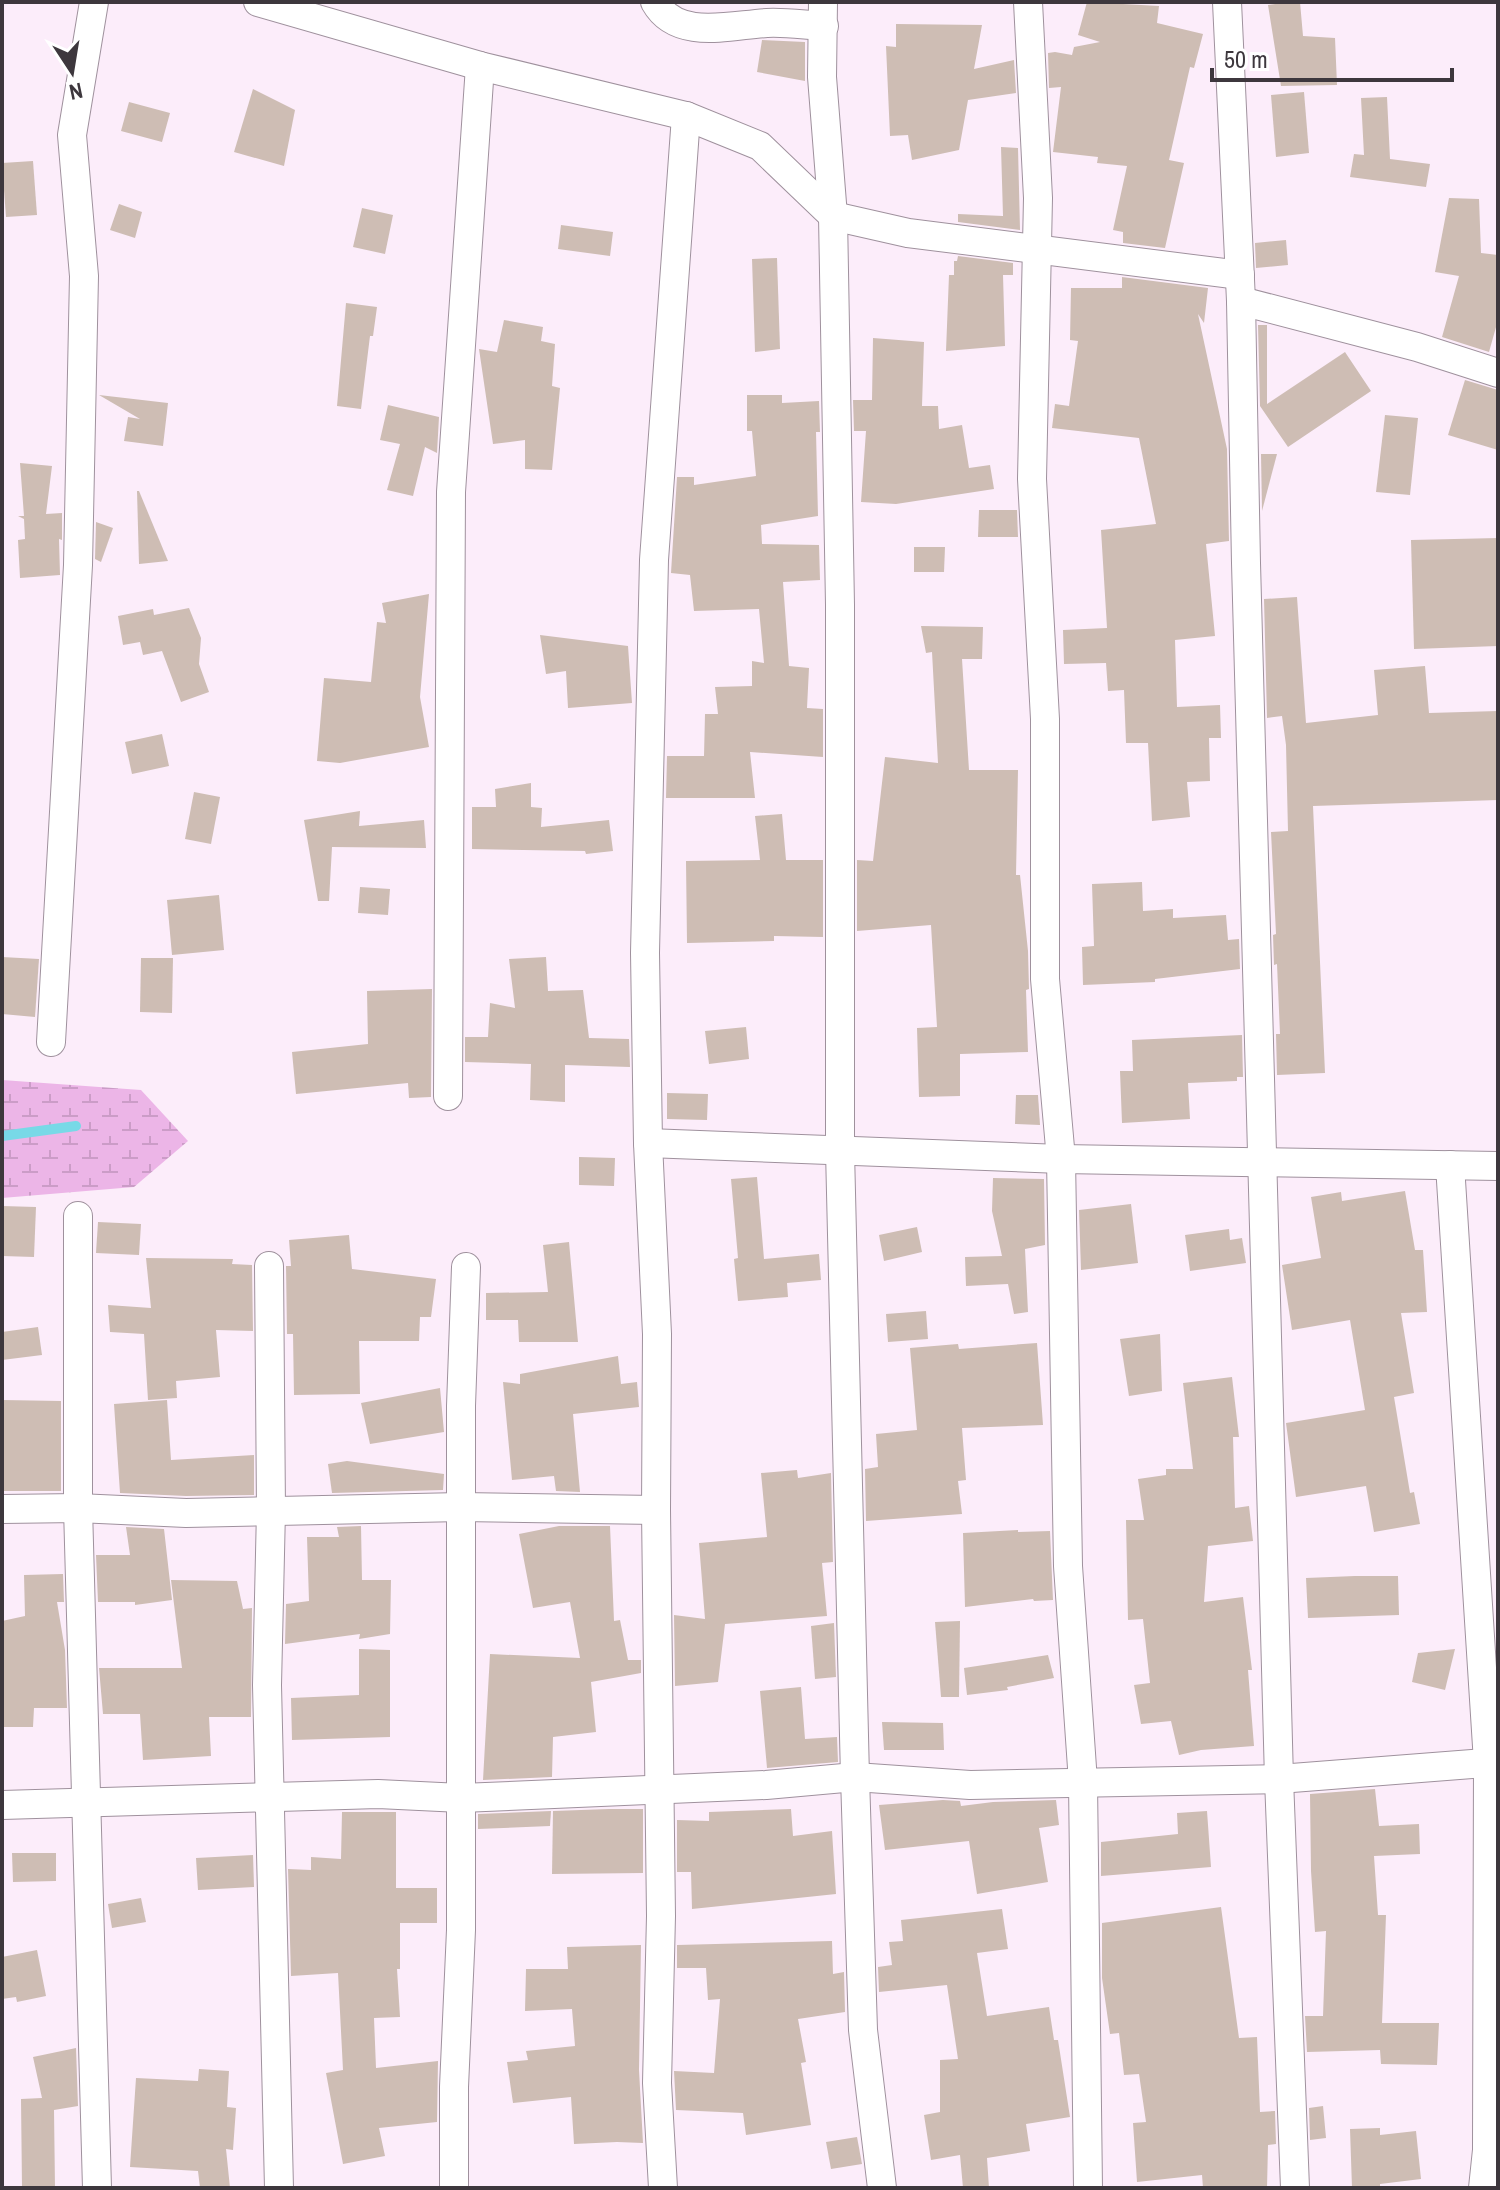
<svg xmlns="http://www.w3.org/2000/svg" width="1500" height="2190" font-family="'Archivo Narrow',sans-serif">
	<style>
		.wetland { fill: url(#wetland-marsh) }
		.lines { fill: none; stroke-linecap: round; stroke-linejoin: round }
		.stream { stroke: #78d9e7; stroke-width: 10 }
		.building { fill: #cebdb4 }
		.minor-casing { stroke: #9f919d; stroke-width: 30 }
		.minor { stroke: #fff; stroke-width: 28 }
	</style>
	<defs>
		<pattern id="wetland-marsh" width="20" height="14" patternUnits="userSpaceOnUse" patternTransform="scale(2)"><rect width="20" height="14" fill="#ecb5e7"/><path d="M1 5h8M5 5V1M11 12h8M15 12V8" fill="none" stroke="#cb9cc7"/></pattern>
	</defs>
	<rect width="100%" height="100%" fill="#fcedfa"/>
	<!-- wetland -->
	<polygon class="wetland" points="2,1080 141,1090 188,1141 134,1187 2,1198"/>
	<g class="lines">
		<!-- stream -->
		<polyline class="stream" points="2,1136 76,1126"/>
	</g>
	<!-- building -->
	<g class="building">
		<polygon points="1087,2 1159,6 1157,23 1203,34 1194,68 1190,67 1169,160 1184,163 1165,248 1123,243 1123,232 1113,230 1127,166 1097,163 1098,157 1053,152 1061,87 1049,88 1048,53 1055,52 1072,55 1074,47 1100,42 1078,35"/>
		<polygon points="1289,2 1300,2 1303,36 1335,38 1337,85 1281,86 1268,5"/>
		<polygon points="896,24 982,25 974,69 1014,60 1016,93 968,100 959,150 912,160 908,135 890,136 886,46 896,47"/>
		<polygon points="762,40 805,42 805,81 757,72"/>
		<polygon points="253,89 295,110 284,166 234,152"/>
		<polygon points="1304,92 1309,153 1276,157 1271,95"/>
		<polygon points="1387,97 1390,159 1430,164 1426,187 1350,177 1354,154 1364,155 1361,98"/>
		<polygon points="129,102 170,113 162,142 121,131"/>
		<polygon points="1001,147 1018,148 1020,230 958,222 958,214 1003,216"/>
		<polygon points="33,161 37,215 6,217 2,163"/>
		<polygon points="1449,198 1479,199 1481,253 1498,255 1498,320 1489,352 1442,337 1459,276 1435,272"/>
		<polygon points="119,204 142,212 135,238 110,230"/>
		<polygon points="362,208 393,215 385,254 353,247"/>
		<polygon points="561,225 613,232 610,256 558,249"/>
		<polygon points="1286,240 1288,265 1256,268 1255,243"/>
		<polygon points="958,256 1013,263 1013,275 1003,275 1005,346 946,351 949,275 954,275 954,261 957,261"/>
		<polygon points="777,258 780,349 755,352 752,259"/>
		<polygon points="1122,277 1208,288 1204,323 1198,314 1227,449 1229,541 1206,544 1215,636 1175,640 1177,707 1220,705 1221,738 1209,738 1210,781 1187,782 1190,817 1152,821 1148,743 1126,743 1124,690 1108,691 1106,663 1064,664 1063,630 1107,628 1101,530 1156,524 1139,438 1052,428 1055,404 1069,406 1078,341 1070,340 1071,288 1122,288"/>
		<polygon points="346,303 377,307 373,336 370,336 361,409 337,406"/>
		<polygon points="504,320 543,327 541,341 555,344 552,386 560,388 552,470 525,469 525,440 493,444 479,349 497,352"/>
		<polygon points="1258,325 1267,325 1267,404 1345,352 1371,391 1288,447 1260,406"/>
		<polygon points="873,338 924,342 922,406 938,406 939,429 962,425 969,468 990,465 994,489 896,504 861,502 866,431 854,431 853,400 872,400"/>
		<polygon points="1465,380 1498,390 1498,450 1448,435"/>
		<polygon points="99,395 168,403 163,446 124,441 128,417 140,419"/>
		<polygon points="747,395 782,395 782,403 819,401 820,432 816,432 818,516 761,525 762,544 819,545 820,580 783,582 789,666 809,668 807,708 823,709 823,757 750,752 755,798 666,798 667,756 704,756 705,714 718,714 715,687 752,686 752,661 764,663 759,609 694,611 690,575 671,573 677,477 694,477 694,485 756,476 752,431 747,431"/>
		<polygon points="388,405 439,417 437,453 425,447 413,496 387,490 400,444 380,440"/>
		<polygon points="1385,415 1418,418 1410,495 1376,492"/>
		<polygon points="1261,454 1277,454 1262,511"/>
		<polygon points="20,463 52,466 46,514 62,513 62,540 59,539 60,575 20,578 18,540 25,539 24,519 18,516 24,516"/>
		<polygon points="137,491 139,491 168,561 139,564"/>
		<polygon points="979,510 1017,510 1018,537 978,537"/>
		<polygon points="96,522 113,528 101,562 95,559"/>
		<polygon points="1498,538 1498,646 1414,649 1411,540"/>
		<polygon points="914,547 945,547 944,572 914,572"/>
		<polygon points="429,594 420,697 429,747 340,763 317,761 324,678 371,682 377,622 386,623 382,603"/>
		<polygon points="1297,597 1306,723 1378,715 1374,670 1425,666 1429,713 1498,711 1498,800 1313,806 1325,1073 1277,1075 1276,1034 1280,1034 1277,964 1274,965 1273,935 1276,934 1271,832 1288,831 1286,745 1282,716 1267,718 1264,599"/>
		<polygon points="189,608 201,638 199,664 209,692 181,702 162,651 143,655 140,642 123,645 118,616 153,609 154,615"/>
		<polygon points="921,626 983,627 982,659 962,659 969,770 1018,770 1016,875 1020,875 1028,951 1029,989 1026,990 1028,1052 960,1054 960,1096 919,1097 917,1028 937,1027 931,925 857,931 857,860 873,861 885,757 938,763 932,652 926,653"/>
		<polygon points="540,635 628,646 632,703 568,708 566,671 546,674"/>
		<polygon points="162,734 169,766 132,774 125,742"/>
		<polygon points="531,783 531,807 542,808 541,827 609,820 613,851 586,854 585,851 472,849 472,807 496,807 495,789"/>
		<polygon points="194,792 220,797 211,844 185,839"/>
		<polygon points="360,811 359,826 424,820 426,848 332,847 329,901 318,901 304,820"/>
		<polygon points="782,814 786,860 823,860 823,937 774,936 774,941 687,943 686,861 760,860 755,816"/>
		<polygon points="1142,882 1143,911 1173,909 1173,918 1226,915 1228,940 1239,939 1240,969 1155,979 1155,982 1083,985 1082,947 1094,946 1092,884"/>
		<polygon points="360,887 390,889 388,915 358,913"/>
		<polygon points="219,895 224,950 172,955 167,900"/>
		<polygon points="2,957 39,959 35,1017 2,1014"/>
		<polygon points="546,957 548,991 583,990 589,1038 629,1039 630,1067 565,1065 565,1102 530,1100 531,1064 465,1062 465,1037 488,1037 490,1003 515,1008 509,959"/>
		<polygon points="141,958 173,958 172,1013 140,1012"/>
		<polygon points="432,989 431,1097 409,1098 408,1083 296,1094 292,1052 368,1044 367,991"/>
		<polygon points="746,1027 749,1059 709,1064 705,1031"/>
		<polygon points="1242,1035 1243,1077 1237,1077 1237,1081 1188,1083 1190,1119 1122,1123 1120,1071 1133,1071 1132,1040"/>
		<polygon points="667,1093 708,1094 707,1120 667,1119"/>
		<polygon points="1016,1095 1038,1095 1040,1125 1015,1124"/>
		<polygon points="579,1157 615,1158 614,1186 579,1185"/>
		<polygon points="757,1177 764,1259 819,1254 821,1280 787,1283 788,1297 738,1301 734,1259 738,1258 731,1179"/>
		<polygon points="993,1178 1044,1179 1045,1245 1025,1249 1028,1312 1014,1314 1008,1284 966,1286 965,1257 1002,1256 992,1211"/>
		<polygon points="1405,1191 1415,1250 1423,1250 1427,1312 1401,1313 1414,1393 1394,1397 1410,1493 1414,1492 1420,1524 1374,1532 1366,1486 1296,1497 1286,1423 1365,1410 1350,1320 1292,1330 1282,1265 1321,1258 1311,1197 1341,1192 1342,1201"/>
		<polygon points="1131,1204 1138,1263 1081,1270 1079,1210"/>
		<polygon points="2,1206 36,1207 34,1257 2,1256"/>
		<polygon points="98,1222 141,1224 139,1255 96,1253"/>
		<polygon points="917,1227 922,1252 884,1261 879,1235"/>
		<polygon points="1229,1229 1230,1240 1242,1238 1246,1263 1190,1271 1185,1235"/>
		<polygon points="349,1235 352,1269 436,1279 431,1317 420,1317 419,1341 359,1341 360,1394 294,1395 293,1334 287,1334 286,1266 291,1266 289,1240"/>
		<polygon points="569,1242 578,1342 519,1342 518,1320 486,1320 486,1293 548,1292 543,1245"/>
		<polygon points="146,1258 233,1259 232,1264 252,1265 253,1331 216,1330 220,1377 176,1381 177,1398 148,1400 144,1334 110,1332 108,1305 151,1308"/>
		<polygon points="926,1311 928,1339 888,1342 886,1314"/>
		<polygon points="38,1327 42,1355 2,1360 2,1332"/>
		<polygon points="1160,1334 1162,1391 1129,1396 1120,1339"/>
		<polygon points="1037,1343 1043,1425 962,1428 966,1480 958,1481 962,1514 866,1521 865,1469 878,1467 876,1434 917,1430 910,1348 958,1344 959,1349"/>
		<polygon points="618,1356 621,1384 637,1382 639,1407 573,1414 580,1492 556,1491 554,1476 512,1480 503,1382 520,1384 520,1374"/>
		<polygon points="1232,1377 1239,1437 1233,1437 1235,1508 1249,1506 1253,1541 1208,1546 1204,1602 1243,1597 1252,1670 1248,1670 1254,1746 1201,1750 1179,1755 1171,1721 1141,1724 1134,1685 1150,1683 1143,1619 1128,1620 1126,1520 1144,1520 1138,1479 1166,1475 1166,1469 1193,1469 1183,1383"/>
		<polygon points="440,1388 444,1432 370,1444 361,1403"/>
		<polygon points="2,1400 61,1401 61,1491 3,1491"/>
		<polygon points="167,1400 171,1460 254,1455 254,1495 186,1496 120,1493 114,1404"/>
		<polygon points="347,1461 444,1474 443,1490 332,1493 328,1464"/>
		<polygon points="797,1470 798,1478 831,1473 833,1562 822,1563 827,1616 725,1624 718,1682 675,1686 674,1615 705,1619 699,1543 767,1537 761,1473"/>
		<polygon points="361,1526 362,1580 391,1580 390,1634 359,1639 360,1634 285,1644 286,1604 309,1601 307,1537 339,1537 337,1527"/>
		<polygon points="559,1526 610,1526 614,1621 620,1620 628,1660 641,1660 641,1673 591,1682 596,1732 553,1737 552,1777 483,1780 490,1654 580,1658 570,1602 533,1608 519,1534"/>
		<polygon points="126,1527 164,1529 172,1600 135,1605 135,1602 98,1602 96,1555 130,1555"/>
		<polygon points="1018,1530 1018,1532 1050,1531 1053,1600 1034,1601 1033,1599 965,1607 963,1533"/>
		<polygon points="63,1574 64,1602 57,1602 65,1650 67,1708 34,1708 33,1727 2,1727 2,1621 25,1616 24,1575"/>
		<polygon points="1355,1576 1398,1576 1399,1615 1308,1618 1306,1578"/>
		<polygon points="171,1580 237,1581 243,1609 252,1608 251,1717 209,1717 211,1756 143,1760 140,1714 103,1714 99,1668 182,1668"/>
		<polygon points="960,1621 959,1697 941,1697 935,1622"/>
		<polygon points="834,1623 836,1677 815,1679 811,1626"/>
		<polygon points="359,1649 390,1650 390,1737 292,1740 291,1698 359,1695"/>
		<polygon points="1455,1649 1445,1690 1412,1682 1418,1653"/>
		<polygon points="1048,1655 1054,1678 1007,1687 1008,1690 967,1695 964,1668"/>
		<polygon points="801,1687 805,1739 837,1737 838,1762 767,1768 760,1691"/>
		<polygon points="882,1722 943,1723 944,1750 884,1750"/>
		<polygon points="1375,1789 1379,1826 1419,1824 1420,1854 1374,1856 1378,1915 1386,1915 1382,2023 1439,2023 1437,2065 1381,2064 1380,2050 1307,2052 1305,2016 1323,2016 1326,1931 1315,1932 1311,1871 1310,1794"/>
		<polygon points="943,1800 960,1801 961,1806 993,1802 1056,1800 1059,1825 1039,1828 1048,1882 977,1894 969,1841 885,1850 879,1805"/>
		<polygon points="609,1809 643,1809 643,1873 552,1874 553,1811"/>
		<polygon points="791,1809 793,1836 832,1831 836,1894 692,1909 691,1872 677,1872 677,1820 709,1821 709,1812"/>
		<polygon points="551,1811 550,1826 478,1829 478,1814"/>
		<polygon points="1207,1811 1211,1867 1101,1876 1101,1842 1178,1834 1177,1813"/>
		<polygon points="342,1812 396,1812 396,1888 437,1888 437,1923 400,1923 400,1969 397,1969 400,2017 374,2018 376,2068 438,2061 437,2122 379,2128 385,2156 343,2164 326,2073 343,2070 338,1973 291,1976 288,1869 311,1870 311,1857 341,1859"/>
		<polygon points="12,1853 56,1853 56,1881 13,1882"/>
		<polygon points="253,1855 254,1887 198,1890 196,1858"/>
		<polygon points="141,1898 146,1922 112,1928 108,1904"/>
		<polygon points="1221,1907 1239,2038 1257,2037 1260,2112 1275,2111 1276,2144 1268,2145 1267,2188 1203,2188 1202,2175 1137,2182 1133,2123 1146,2122 1139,2074 1124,2075 1119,2033 1110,2034 1102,1978 1102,1923"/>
		<polygon points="1002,1909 1008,1949 977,1953 987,2016 1049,2007 1054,2040 1058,2040 1070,2117 1026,2124 1030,2151 987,2158 989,2188 963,2188 960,2155 931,2160 924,2115 940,2112 940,2060 958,2059 947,1985 879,1992 878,1967 892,1965 889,1942 903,1941 901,1920"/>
		<polygon points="832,1941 833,1974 844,1972 845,2012 798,2019 806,2062 801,2063 811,2125 746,2135 743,2113 676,2110 674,2071 714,2073 720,1999 708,2000 706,1968 677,1968 677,1945"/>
		<polygon points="641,1945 639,2070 643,2143 617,2142 574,2144 571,2097 513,2103 507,2062 528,2060 526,2051 575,2046 572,2009 525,2011 526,1969 568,1969 567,1947"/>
		<polygon points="37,1950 46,1996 17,2002 16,1997 2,1999 2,1957"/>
		<polygon points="76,2048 78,2106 54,2110 55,2188 22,2188 21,2099 42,2098 33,2057"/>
		<polygon points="199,2069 229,2071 227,2107 236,2108 233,2150 226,2149 230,2188 200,2188 198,2171 130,2167 136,2078 198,2081"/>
		<polygon points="1323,2106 1326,2138 1310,2140 1309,2108"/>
		<polygon points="1380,2128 1380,2135 1416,2131 1421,2179 1380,2184 1380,2188 1352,2188 1350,2129"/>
		<polygon points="857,2137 862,2164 831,2169 826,2142"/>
	</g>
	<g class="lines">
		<defs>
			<g id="minor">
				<polyline points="258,2 480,66 686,116 760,146 833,216 908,233 1240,275"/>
				<path d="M655,2C677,41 730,25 767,23C785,22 805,25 824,26"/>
				<polyline points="823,2 822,77 833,216 840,605 840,1151 855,1777 863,2030 882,2188"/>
				<polyline points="1028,2 1038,198 1032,479 1045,719 1045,979 1061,1159 1068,1566 1083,1782 1088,2188"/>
				<polyline points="1227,2 1241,301 1246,563 1279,1779 1295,2188"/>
				<polyline points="1241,301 1417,347 1498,373"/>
				<polyline points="51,1042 78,565 84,276 72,135 94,2"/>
				<polyline points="448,1096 451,492 480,66"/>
				<polyline points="648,1143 1061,1159 1498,1166"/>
				<polyline points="1450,1165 1488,1762 1487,2150 1483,2188"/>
				<polyline points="78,1216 78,1508 97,2188"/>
				<polyline points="269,1266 271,1510 267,1685 279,2188"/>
				<polyline points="2,1509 78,1508 186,1513 461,1507 656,1510"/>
				<polyline points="2,1805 378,1794 461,1798 766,1785 855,1777 970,1785 1279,1779 1498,1762"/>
				<polyline points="454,2188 454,2087 461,1930 461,1406 466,1267"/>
				<polyline points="663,2188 657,2083 661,1916 656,1510 657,1334 648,1143 645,953 654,560 686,116"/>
			</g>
		</defs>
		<!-- minor casing -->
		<use href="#minor" class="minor-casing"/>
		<!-- minor -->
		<use href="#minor" class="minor"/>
	</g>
	<!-- border -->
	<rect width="1500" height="2190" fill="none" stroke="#3d373d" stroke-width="8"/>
	<!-- north arrow -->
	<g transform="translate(72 72) rotate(168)" stroke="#ffffff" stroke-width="6" paint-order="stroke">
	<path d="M0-6L14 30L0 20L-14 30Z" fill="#3d373d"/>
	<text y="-12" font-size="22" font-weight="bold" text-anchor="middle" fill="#3d373d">N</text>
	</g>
	<!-- scale -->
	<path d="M1212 68v12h240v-12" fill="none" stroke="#3d373d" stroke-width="4"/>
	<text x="1224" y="68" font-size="24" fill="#3d373d" stroke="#ffffff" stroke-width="6" paint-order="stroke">50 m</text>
</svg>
